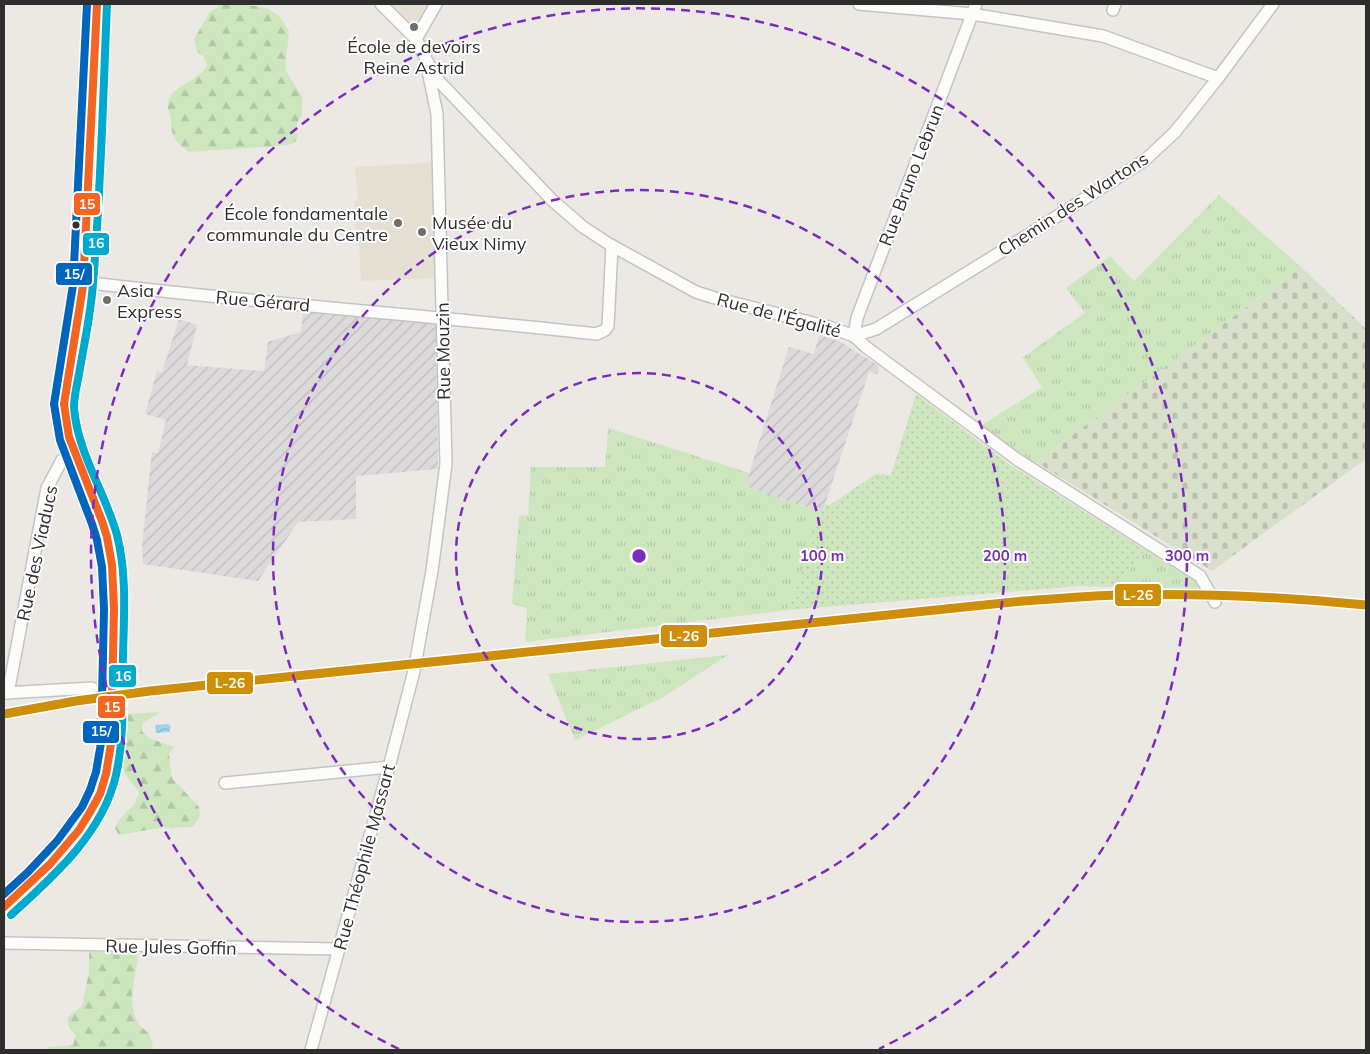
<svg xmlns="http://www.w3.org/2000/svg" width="1370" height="1054" font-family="Mulish,sans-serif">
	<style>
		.industrial { fill: url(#industrial-furrows) }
		.education { fill: #e6e0d3 }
		.grass { fill: url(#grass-tufts) }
		.forest { fill: url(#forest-firs) }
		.cemetery { fill: url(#cemetery-stones) }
		.garden { fill: url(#garden-dots) }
		.water { fill: url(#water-waves) }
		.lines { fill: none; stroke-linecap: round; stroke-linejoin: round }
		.street-casing { stroke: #c5c4c5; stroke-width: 14 }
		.primary-casing { stroke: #c6c5c4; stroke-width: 20 }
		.street { stroke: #fcfcfb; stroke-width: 11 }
		.primary { stroke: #e8e4d6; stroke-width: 18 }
		.bus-1-casing { stroke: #fff; stroke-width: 11 }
		.bus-2-casing { stroke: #fff; stroke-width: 11 }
		.bus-3-casing { stroke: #fff; stroke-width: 11 }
		.bus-1 { stroke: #f26522; stroke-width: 8 }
		.bus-2 { stroke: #00a9ce; stroke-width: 8 }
		.bus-3 { stroke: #0065bd; stroke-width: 8 }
		.rail-1-casing { stroke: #fff; stroke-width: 12 }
		.rail-1 { stroke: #cf8e09; stroke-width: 9 }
		.ring { fill: none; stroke: #7b2cbf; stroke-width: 2.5; stroke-dasharray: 9 6 }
		.poi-dot { fill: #706f6e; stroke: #fff; stroke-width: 2 }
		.bus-dot { fill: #2e2e2e; stroke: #fff; stroke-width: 2 }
		.labels { text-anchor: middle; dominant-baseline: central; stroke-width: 4; stroke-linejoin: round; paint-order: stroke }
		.poi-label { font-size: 18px; fill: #2e2e2e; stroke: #fff; text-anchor: start }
		.street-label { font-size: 18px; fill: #2e2e2e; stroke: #fff }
		.centre { fill: #7b2cbf; stroke: #fff; stroke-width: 2.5 }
		.ring-label { font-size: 15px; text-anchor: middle; font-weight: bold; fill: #7b2cbf; stroke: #fff; stroke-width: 4; stroke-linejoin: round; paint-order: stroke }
		.line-badge { stroke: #fff; stroke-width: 2 }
		.badge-label { font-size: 14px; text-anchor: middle; font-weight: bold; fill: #fff }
	</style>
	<defs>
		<pattern id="industrial-furrows" width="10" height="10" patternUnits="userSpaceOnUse" patternTransform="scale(1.25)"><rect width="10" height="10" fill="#dcd9db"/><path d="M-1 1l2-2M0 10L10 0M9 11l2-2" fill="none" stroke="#bdbbbc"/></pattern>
		<pattern id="grass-tufts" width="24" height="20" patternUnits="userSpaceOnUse" patternTransform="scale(1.25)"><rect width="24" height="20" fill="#cee6be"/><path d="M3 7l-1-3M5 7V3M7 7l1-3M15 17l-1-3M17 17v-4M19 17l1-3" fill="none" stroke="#b1c6a4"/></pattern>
		<pattern id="forest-firs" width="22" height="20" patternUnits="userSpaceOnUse" patternTransform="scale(1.25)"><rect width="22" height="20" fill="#cee6be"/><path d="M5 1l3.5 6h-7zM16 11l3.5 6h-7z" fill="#b1c6a4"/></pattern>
		<pattern id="cemetery-stones" width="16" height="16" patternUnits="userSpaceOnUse" patternTransform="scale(1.25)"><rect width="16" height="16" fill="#d8e0cc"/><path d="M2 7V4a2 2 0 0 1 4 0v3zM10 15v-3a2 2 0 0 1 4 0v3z" fill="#bac0b0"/></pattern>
		<pattern id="garden-dots" width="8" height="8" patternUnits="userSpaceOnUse" patternTransform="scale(1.25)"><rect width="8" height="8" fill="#cee6be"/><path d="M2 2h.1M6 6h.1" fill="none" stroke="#b1c6a4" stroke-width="1.8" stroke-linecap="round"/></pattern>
		<pattern id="water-waves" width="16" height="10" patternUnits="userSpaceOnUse" patternTransform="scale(1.25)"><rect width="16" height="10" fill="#99d6ec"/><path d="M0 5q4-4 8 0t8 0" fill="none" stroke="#84b8cb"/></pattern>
	</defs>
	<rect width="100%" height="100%" fill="#ece8e4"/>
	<!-- industrial -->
	<g class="industrial">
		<polygon points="303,312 436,324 438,469 356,476 356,519 298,522 258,581 143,564 142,546 152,452 158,453 166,420 145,414 157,371 162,372 179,319 197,325 187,365 264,371 268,342 301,332"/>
		<polygon points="819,335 839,341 879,366 877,374 869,372 822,513 745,486 789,347 814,354"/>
	</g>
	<!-- education -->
	<g class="education">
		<polygon points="381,4 436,4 416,39"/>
		<polygon points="439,162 441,278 361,281 359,245 356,245 354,201 358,200 355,167"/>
	</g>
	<!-- grass -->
	<g class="grass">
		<polygon points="1219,195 1301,267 1036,462 1028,466 976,429 1042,387 1023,357 1085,313 1066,288 1110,256 1134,281"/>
		<polygon points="608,428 749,473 745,486 822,513 788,610 525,642 527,608 512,604 519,516 528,515 531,467 605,467"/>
		<polygon points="1145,550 1198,583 1197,589 1115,587"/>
		<polygon points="728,655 665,696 575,740 548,674"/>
	</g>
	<!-- forest -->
	<g class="forest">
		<path d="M222,4H243L267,8L279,16L289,31L285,69L302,97V114L297,123L296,130L298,136L296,141L289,145L189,152C176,142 171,137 171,120C171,113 166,109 168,101C172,88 190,83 200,74C203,72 205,68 207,65L203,56L197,52L194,39L210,12Z"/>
		<polygon points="161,712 143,723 142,731 149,738 174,747 169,754 172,778 199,807 200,816 193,827 159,828 119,835 115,828 119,820 135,803 139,792 124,773 127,714"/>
		<path d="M89,952L136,953L138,958C134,985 123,1016 149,1033L153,1046L151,1050H46L48,1047L73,1045L76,1035C69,1029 67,1026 68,1017L82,1006L89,972Z"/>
	</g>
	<!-- cemetery -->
	<polygon class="cemetery" points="1301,267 1366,329 1366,459 1212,571 1036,462"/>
	<!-- garden -->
	<polygon class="garden" points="916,394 1009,464 1145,550 1115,587 1079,586 788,610 825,504 830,505 876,474 891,475"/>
	<!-- water -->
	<polygon class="water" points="168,724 171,727 169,732 156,733 155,725"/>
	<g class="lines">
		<defs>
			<g id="street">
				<polyline points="381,4 416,39 435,77 552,200 583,227 609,244 696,292 715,298 829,327 854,336 866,347 1018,460 1200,576 1215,602"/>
				<polyline points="859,4 972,14 1103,36 1218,78"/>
				<polyline points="1113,10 1115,4"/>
				<polyline points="416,39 436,4"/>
				<path d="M83,282C254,303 426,315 597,334L605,330L608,326L612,246"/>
				<polyline points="854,336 876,329 1012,245 1145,160 1175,132 1218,78 1273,4"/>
				<polyline points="854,336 857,318 976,4"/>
				<polyline points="4,693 92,688"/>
				<polyline points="8,693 47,488 62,460 74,450"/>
				<polyline points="225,783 389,767"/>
				<polyline points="4,943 339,949"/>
				<polyline points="311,1050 389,767 414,671 432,571 446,464 437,114 428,71"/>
			</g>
			<path id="primary" d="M4,907C43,873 94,827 106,774C115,735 112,693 113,653C114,615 117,574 107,537C95,494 65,448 64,404L83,286L86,247L97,4"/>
		</defs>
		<!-- street casing -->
		<use href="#street" class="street-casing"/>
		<!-- primary casing -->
		<use href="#primary" class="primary-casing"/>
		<!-- street -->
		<use href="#street" class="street"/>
		<!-- primary -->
		<use href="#primary" class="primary"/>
		<defs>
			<polyline id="bus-1" points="4,907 50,864 79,830 90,812 100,794 106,774 111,744 114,609 112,565 107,537 102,521 69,437 64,404 83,286 97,4"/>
			<path id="bus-2" d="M11,915C54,876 103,833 116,775C125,735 122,694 123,655C124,615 127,574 117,535C105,492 77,452 74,407C74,396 77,385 79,374C84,344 91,314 93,283C101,191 103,97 107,4"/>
			<polyline id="bus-3" points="4,894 28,872 57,841 82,807 90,790 96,772 101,743 104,609 102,567 97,540 92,524 60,440 54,404 73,285 87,4"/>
		</defs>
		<!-- bus-1 casing -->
		<use href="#bus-1" class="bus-1-casing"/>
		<!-- bus-2 casing -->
		<use href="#bus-2" class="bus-2-casing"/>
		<!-- bus-3 casing -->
		<use href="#bus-3" class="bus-3-casing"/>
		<!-- bus-1 -->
		<use href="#bus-1" class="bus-1"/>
		<!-- bus-2 -->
		<use href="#bus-2" class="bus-2"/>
		<!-- bus-3 -->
		<use href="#bus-3" class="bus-3"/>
		<defs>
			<path id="rail-1" d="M4,714L76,701L150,691L1023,601C1055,599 1086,596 1118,595C1201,593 1284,597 1366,605"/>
		</defs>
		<!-- rail-1 casing -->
		<use href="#rail-1" class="rail-1-casing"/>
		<!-- rail-1 -->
		<use href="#rail-1" class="rail-1"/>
	</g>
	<!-- distance rings -->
	<g class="ring">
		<circle cx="639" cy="556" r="183"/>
		<circle cx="639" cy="556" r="366"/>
		<path d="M399 1049A548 548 0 1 1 879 1049"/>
	</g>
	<!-- markers -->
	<g class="poi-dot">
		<circle cx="414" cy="27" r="5"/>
		<circle cx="398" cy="223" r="5"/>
		<circle cx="422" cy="232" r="5"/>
		<circle cx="107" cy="300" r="5"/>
	</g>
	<circle class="bus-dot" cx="76" cy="225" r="4.5"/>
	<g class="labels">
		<!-- poi labels -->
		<g class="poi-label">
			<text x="414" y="46" text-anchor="middle">École de devoirs<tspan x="414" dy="21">Reine Astrid</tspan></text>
			<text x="388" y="213" text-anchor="end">École fondamentale<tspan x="388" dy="21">communale du Centre</tspan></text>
			<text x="432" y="222">Musée du<tspan x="432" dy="21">Vieux Nimy</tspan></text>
			<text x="117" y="290">Asia<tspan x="117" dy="21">Express</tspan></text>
		</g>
		<!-- street labels -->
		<g class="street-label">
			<text transform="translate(911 175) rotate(-69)">Rue Bruno Lebrun</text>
			<text transform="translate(1073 204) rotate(-33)">Chemin des Wartons</text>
			<text transform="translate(263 301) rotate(5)">Rue Gérard</text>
			<text transform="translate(779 315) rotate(15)">Rue de l'Égalité</text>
			<text transform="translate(443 351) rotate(-91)">Rue Mouzin</text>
			<text transform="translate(37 553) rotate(-78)">Rue des Viaducs</text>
			<text transform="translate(364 857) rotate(-75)">Rue Théophile Massart</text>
			<text transform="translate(171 947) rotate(1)">Rue Jules Goffin</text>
		</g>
	</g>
	<circle cx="639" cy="556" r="8" class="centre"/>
	<g class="ring-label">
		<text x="822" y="561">100 m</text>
		<text x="1005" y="561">200 m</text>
		<text x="1187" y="561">300 m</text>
	</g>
	<g class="line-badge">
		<rect x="73" y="192" width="28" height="24" rx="5" fill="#f26522"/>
		<rect x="82" y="232" width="28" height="24" rx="5" fill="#00a9ce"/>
		<rect x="55" y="262" width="38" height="24" rx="5" fill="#0065bd"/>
		<rect x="1114" y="583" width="48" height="24" rx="5" fill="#cf8e09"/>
		<rect x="660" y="624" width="48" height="24" rx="5" fill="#cf8e09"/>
		<rect x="108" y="664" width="29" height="24" rx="5" fill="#00a9ce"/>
		<rect x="206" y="671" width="48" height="24" rx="5" fill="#cf8e09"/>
		<rect x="97" y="695" width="29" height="24" rx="5" fill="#f26522"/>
		<rect x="82" y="720" width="38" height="24" rx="5" fill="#0065bd"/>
	</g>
	<g class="badge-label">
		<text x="87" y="209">15</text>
		<text x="96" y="248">16</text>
		<text x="74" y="279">15/</text>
		<text x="1138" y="600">L-26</text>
		<text x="684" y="641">L-26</text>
		<text x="123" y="681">16</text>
		<text x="230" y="688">L-26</text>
		<text x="112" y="712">15</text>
		<text x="101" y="736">15/</text>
	</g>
	<!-- border -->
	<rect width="1370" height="1054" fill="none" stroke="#2e2e2e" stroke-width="10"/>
</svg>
